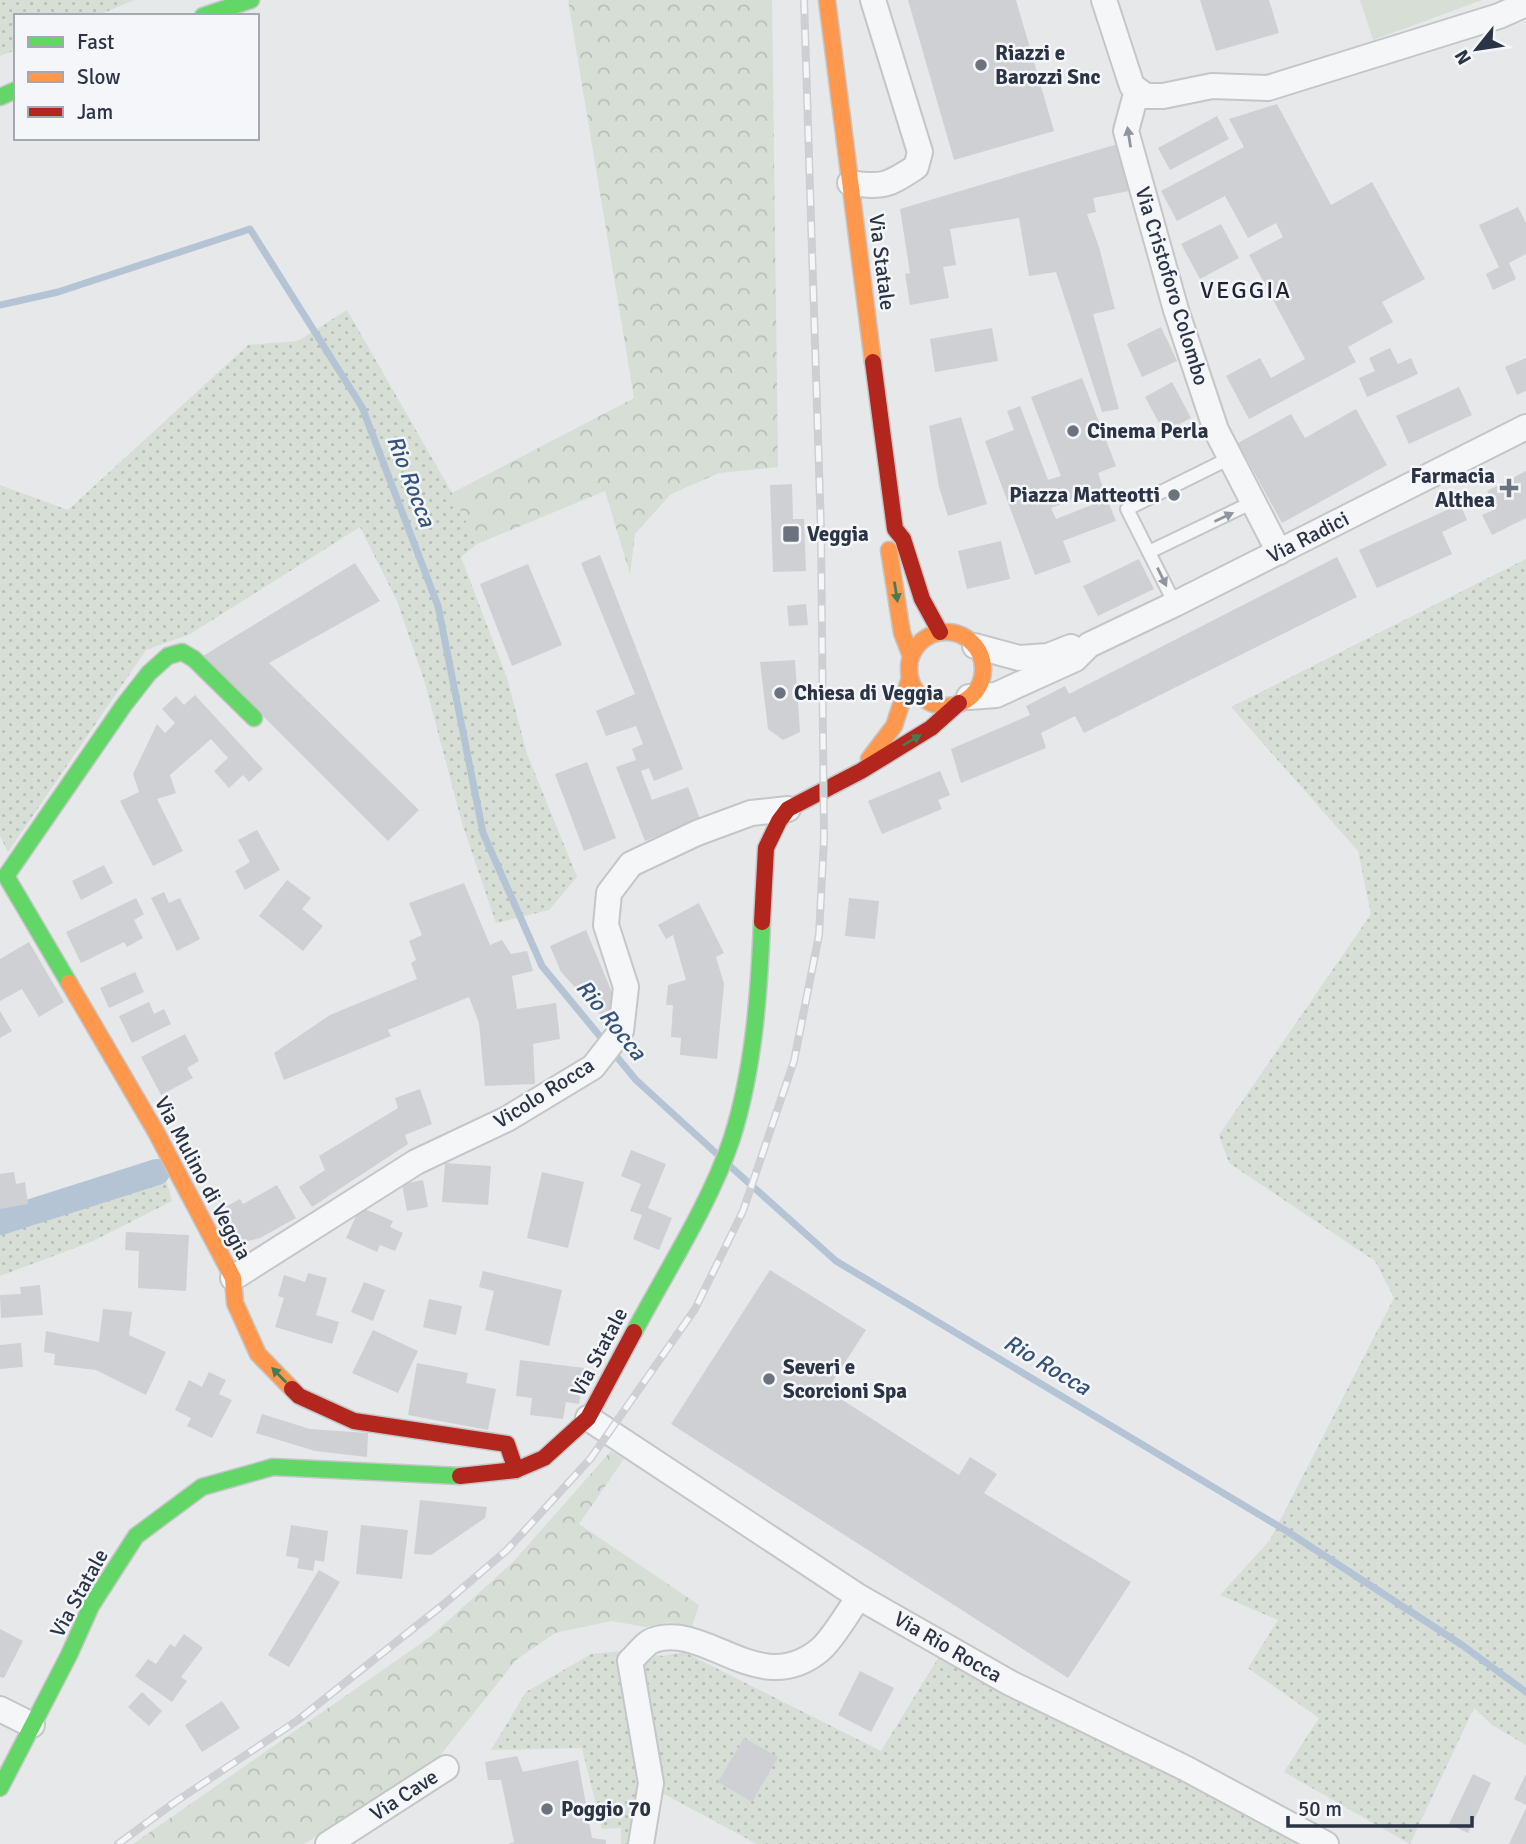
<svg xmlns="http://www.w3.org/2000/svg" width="1526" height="1844" font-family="Signika,sans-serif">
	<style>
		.grass { fill: url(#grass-dots) }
		.forest { fill: url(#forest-crowns) }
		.park { fill: #d6ded6 }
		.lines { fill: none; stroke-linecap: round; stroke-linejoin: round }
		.stream { stroke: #b4c4d5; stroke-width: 7 }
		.canal { stroke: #b4c4d5; stroke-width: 26 }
		.building { fill: #ced0d3 }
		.lane-casing { stroke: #c4c6c8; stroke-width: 16 }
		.street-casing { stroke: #c4c6c8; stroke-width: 28 }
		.fast-casing { stroke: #c4c6c8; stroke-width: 19 }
		.slow-casing { stroke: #c4c6c8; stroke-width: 19 }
		.jam-casing { stroke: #c4c6c8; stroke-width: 19 }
		.lane { stroke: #f5f6f7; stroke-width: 12 }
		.street { stroke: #f5f6f7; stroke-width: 24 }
		.fast { stroke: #63d668; stroke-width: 16 }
		.slow { stroke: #ff974d; stroke-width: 16 }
		.jam { stroke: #b3261e; stroke-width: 16 }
		.rail-casing { stroke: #cecfd2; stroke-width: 8 }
		.rail { stroke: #f4f6f9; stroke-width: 5; stroke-dasharray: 16; stroke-linecap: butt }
		.oneway { fill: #90959e }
		.oneway2 { fill: #447d55 }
		.poi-dot { fill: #6c737f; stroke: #f4f6f9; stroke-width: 2.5 }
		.labels { text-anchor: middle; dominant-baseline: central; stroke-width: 5; stroke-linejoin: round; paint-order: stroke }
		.poi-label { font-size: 21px; font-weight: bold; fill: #2b3445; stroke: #f4f6f9; text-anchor: start }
		.street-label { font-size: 21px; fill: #2b3445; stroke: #f4f6f9 }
		.water-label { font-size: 23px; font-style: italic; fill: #34527a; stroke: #f4f6f9 }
		.quarter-label { font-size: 24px; letter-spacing: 2px; fill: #1d2536; stroke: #f4f6f9 }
	</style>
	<defs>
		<pattern id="grass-dots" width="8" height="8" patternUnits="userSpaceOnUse" patternTransform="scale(1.75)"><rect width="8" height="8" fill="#d6ded6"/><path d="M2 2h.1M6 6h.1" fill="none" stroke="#b8bfb9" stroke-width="1.8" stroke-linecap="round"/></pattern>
		<pattern id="forest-crowns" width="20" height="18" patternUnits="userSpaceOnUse" patternTransform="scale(1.75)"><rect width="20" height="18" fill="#d6ded6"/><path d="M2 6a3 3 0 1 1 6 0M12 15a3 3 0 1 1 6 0" fill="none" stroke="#b8bfb9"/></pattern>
	</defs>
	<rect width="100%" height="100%" fill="#e6e8ea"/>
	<!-- grass -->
	<g class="grass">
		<polygon points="0,0 134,0 96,16 16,16 16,50 0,56"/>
		<polygon points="347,310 452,493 477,544 461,557 507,678 527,754 577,877 549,910 496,923 462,823 425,683 397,601 360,527 190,634 146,650 8,852 0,836 0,485 68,510 248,345 298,341"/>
		<polygon points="1526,559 1526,1745 1492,1725 1474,1708 1410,1844 1284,1772 1319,1718 1248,1668 1278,1620 1220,1595 1270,1540 1394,1298 1375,1261 1229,1163 1219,1135 1371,914 1358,851 1231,707"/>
		<polygon points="166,1180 172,1201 93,1241 0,1276 0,1225"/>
		<polygon points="622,1651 663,1656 684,1652 881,1751 940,1655 1301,1844 757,1844 664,1794 631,1844 621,1844 621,1828 602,1829 582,1748 491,1750 526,1692 591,1654"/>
	</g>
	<!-- forest -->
	<g class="forest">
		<polygon points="568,0 772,0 778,467 719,473 671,494 635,534 630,574 605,491 477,544 452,493 634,398"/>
		<polygon points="611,1451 624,1459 579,1524 699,1605 692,1627 668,1622 646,1627 611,1621 555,1633 516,1660 435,1762 304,1844 133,1844 430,1637 513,1562"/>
	</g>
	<!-- park -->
	<polygon class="park" points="1360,0 1482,0 1373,40"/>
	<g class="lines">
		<!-- stream -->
		<g class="stream">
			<polyline points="0,305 58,292 250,229 362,407 438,606 483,833 542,966 636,1080 717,1154"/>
			<polyline points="731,1167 836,1261 1285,1530 1462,1645 1526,1692"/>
		</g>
		<!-- canal -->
		<polyline class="canal" points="0,1222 157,1172"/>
	</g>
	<!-- building -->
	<g class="building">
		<polygon points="908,0 1016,0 1054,131 954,160"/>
		<polygon points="1200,0 1269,0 1279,33 1216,51"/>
		<polygon points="1277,104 1331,205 1372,182 1425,279 1382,302 1393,322 1348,347 1356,362 1249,419 1226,376 1260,358 1271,378 1305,359 1249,255 1283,237 1276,223 1248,238 1225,196 1177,221 1161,191 1244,147 1229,119"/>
		<polygon points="1217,116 1229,139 1170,170 1158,148"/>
		<polygon points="1121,143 1129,191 1093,198 1096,212 1087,214 1099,247 1115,309 1093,314 1119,409 1102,412 1056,272 1029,276 1019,218 950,229 956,265 943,267 949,298 910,305 905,274 910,273 900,209"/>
		<polygon points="1518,207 1526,223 1526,254 1509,263 1516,279 1493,290 1486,274 1499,267 1479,225"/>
		<polygon points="1221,224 1239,258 1200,279 1181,244"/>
		<polygon points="1161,327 1177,361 1142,377 1127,344"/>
		<polygon points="992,328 998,361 935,372 930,339"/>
		<polygon points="1390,348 1398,364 1411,358 1418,374 1367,397 1359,378 1375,371 1369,358"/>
		<polygon points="1526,358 1526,391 1517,395 1505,367"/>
		<polygon points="1082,378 1116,466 1098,473 1103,488 1051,508 1056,519 1107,499 1116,521 1063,541 1071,562 1035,575 985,441 1014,430 1007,411 1020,406 1048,480 1061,476 1031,397"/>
		<polygon points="1172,382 1191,418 1164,432 1145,397"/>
		<polygon points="1459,387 1472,415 1409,444 1396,416"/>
		<polygon points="1356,409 1387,465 1282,523 1238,443 1291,414 1305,438"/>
		<polygon points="961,417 987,504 948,516 939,487 929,426"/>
		<polygon points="1526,471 1526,518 1492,535 1482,515 1496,509 1487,491"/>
		<polygon points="792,484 793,519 804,519 806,571 773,572 770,485"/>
		<polygon points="1460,504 1467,520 1442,532 1452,554 1377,588 1359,550"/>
		<polygon points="1001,541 1010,579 967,589 958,551"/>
		<polygon points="600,555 683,769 654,781 649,768 641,771 652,800 688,787 703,827 668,840 665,833 645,841 616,767 636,760 632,749 643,744 636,726 606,736 596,711 635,694 581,563"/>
		<polygon points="1337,557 1357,597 1084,733 1075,716 1041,733 1046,748 961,783 951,749 1030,715 1026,706 1065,686 1069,694"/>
		<polygon points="1139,559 1154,589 1098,616 1083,586"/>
		<polygon points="355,563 380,601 269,663 419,810 388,841 203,656"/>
		<polygon points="528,564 562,645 512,666 480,584"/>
		<polygon points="806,604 808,625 789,626 787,606"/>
		<polygon points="795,660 800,732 783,740 768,729 760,662"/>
		<polygon points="195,695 263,769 249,782 243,775 229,788 214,771 228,758 211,739 170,775 176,793 157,799 183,851 153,866 120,801 139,792 133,774 157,724 165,733 175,723 162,709 176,696 184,705"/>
		<polygon points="587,762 616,838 584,851 555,774"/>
		<polygon points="940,771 950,795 938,800 942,809 882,834 868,801"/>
		<polygon points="257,830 280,870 245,890 235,871 250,862 238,840"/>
		<polygon points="104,865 113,883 81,900 72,881"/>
		<polygon points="287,880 311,898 302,909 323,926 303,951 259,916"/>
		<polygon points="464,883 490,945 502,940 511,954 527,951 533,971 512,976 517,1009 556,1003 560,1039 533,1044 535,1084 485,1086 479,1023 469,997 388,1030 391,1036 284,1080 274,1053 330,1015 417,979 411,963 416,960 409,941 422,935 409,903"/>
		<polygon points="164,892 169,903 180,898 200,939 177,951 151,898"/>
		<polygon points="136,898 144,914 134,920 143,938 127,947 124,942 81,963 66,932"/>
		<polygon points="849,898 879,901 875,939 845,936"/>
		<polygon points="699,903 724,953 716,957 724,984 717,1059 680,1055 681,1038 671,1037 673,1005 666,1005 668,985 686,980 673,935 666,939 658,925"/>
		<polygon points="586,930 618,1007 600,1014 561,972 550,946"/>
		<polygon points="29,942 64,1002 39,1017 22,989 0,1001 0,959"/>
		<polygon points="135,972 144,992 109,1008 100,988"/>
		<polygon points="149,1002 154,1014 164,1009 171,1024 132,1043 119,1016"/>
		<polygon points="0,1011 12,1031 0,1038"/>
		<polygon points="185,1034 199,1061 187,1068 193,1078 161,1095 141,1057"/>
		<polygon points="420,1089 432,1124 405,1135 408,1144 312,1207 299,1187 325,1170 319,1156 398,1108 395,1098"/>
		<polygon points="631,1150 666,1164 648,1208 672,1218 659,1250 633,1239 642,1215 630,1211 641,1184 621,1176"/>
		<polygon points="445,1163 491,1166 488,1205 442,1202"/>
		<polygon points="14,1172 16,1184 25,1182 28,1204 0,1209 0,1174"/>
		<polygon points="542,1172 584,1182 568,1248 527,1238"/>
		<polygon points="423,1180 428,1207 407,1211 402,1184"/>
		<polygon points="277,1185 296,1218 260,1238 248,1241 239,1239 230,1232 218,1211 240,1199 243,1204"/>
		<polygon points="360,1207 393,1221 390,1227 403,1233 395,1251 380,1245 377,1252 346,1238"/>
		<polygon points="126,1232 189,1235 186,1291 138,1288 139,1251 125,1250"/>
		<polygon points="770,1270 866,1330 827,1390 959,1475 970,1457 997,1474 984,1493 1131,1582 1068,1678 671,1424"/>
		<polygon points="483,1271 562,1290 549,1346 485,1330 494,1291 479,1287"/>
		<polygon points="308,1273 327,1278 316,1315 339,1322 332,1344 275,1327 284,1298 278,1296 284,1275 305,1282"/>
		<polygon points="364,1282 385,1290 373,1321 351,1312"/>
		<polygon points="40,1285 43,1315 1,1318 0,1295 21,1294 20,1287"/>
		<polygon points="429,1299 462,1306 456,1335 423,1327"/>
		<polygon points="103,1309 132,1312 129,1335 166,1352 146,1395 96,1370 54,1365 55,1354 44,1352 46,1331 99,1342"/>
		<polygon points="373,1330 418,1351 398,1393 352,1373"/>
		<polygon points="21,1343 23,1367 0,1369 0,1345"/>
		<polygon points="520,1360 584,1368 579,1404 566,1402 563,1419 530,1415 532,1398 516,1396"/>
		<polygon points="417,1363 468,1373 466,1383 496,1389 488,1430 408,1415"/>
		<polygon points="209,1372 226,1380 219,1394 232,1400 212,1438 187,1426 191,1418 175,1410 189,1380 202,1387"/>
		<polygon points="262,1414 310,1429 368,1433 367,1457 315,1451 256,1433"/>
		<polygon points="420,1500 487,1507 485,1518 431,1555 414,1554"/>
		<polygon points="291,1525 328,1531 324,1562 315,1560 313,1571 297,1568 299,1558 286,1556"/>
		<polygon points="361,1525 408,1530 402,1579 356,1574"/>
		<polygon points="319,1570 340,1582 289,1667 268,1655"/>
		<polygon points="0,1629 23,1641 4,1678 0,1677"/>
		<polygon points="184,1634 203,1648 181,1677 187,1681 172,1702 135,1676 148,1659 156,1664 170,1644 175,1647"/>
		<polygon points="860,1671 894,1688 871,1732 838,1715"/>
		<polygon points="142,1692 162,1711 149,1726 128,1707"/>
		<polygon points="222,1701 240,1728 202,1752 185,1725"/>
		<polygon points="744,1738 778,1757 752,1802 718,1782"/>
		<polygon points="517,1756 523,1772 578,1760 592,1838 606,1840 606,1844 508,1844 514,1842 501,1780 488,1780 485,1762"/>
		<polygon points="1473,1774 1491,1783 1468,1833 1449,1824"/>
		<polygon points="1526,1774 1526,1805 1514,1799"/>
		<polygon points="1526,1808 1526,1844 1509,1844"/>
	</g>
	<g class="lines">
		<defs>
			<g id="lane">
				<polyline points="1149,552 1253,502"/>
				<polyline points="1175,604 1127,509 1230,458"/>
			</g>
			<g id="street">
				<polyline points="1104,0 1132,86 1146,96 1163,96 1212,86 1268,88 1499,16 1526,4"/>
				<polyline points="1137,90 1126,131 1176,310 1216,430 1279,552"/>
				<path d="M850,183C884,188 888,185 916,167L920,152L873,0"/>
				<polyline points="975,646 1019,658 1048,656 1071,647"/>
				<polyline points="969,697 996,695 1075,659 1089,645 1175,604 1526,427"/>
				<polyline points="233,1278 416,1162 507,1119 593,1067 621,1031 626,987 606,925 609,893 631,864 697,833 751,813 788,809"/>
				<polyline points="588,1418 859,1597 1010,1683 1185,1768 1326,1844"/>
				<polyline points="0,1709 32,1725"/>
				<polyline points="328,1844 446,1768"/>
				<path d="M641,1844L651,1783L630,1661C637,1655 646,1642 654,1640C707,1622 760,1701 821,1649C834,1637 848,1612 859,1597"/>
			</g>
			<g id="fast">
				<polyline points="203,16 251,0"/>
				<polyline points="0,97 16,90"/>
				<polyline points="69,983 6,876 124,705 149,673 168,656 182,652 194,659 254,718"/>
				<path d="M634,1332C666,1272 711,1202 732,1138C754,1068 759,994 762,922"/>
				<polyline points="0,1788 69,1655 91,1606 136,1536 202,1487 273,1467 460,1476"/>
			</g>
			<g id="slow">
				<polyline points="827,0 873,362"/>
				<polyline points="889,550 902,633 911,656"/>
				<circle cx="946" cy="669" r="37"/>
				<polyline points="869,759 894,726 910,678"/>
				<polyline points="69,983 156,1132 233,1278 235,1303 258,1354 292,1389"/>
			</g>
			<g id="jam">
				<polyline points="873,362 895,529 903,539 922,599 940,632"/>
				<polyline points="762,922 766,848 779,821 788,809 861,771 931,728 959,703"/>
				<polyline points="292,1389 299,1396 354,1421 507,1444 516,1470"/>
				<polyline points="460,1476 516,1470 544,1458 588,1418 634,1332"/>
			</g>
		</defs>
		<!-- lane casing -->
		<use href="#lane" class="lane-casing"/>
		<!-- street casing -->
		<use href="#street" class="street-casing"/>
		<!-- fast casing -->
		<use href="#fast" class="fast-casing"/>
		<!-- slow casing -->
		<use href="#slow" class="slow-casing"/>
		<!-- jam casing -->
		<use href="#jam" class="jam-casing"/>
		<!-- lane -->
		<use href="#lane" class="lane"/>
		<!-- street -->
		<use href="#street" class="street"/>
		<!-- fast -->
		<use href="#fast" class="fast"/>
		<!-- slow -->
		<use href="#slow" class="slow"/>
		<!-- jam -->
		<use href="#jam" class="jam"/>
		<defs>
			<polyline id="rail" points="118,1844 175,1802 298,1720 444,1604 507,1550 591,1458 695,1309 743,1211 794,1061 819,935 824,839 821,531 804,0"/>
		</defs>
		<!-- rail casing -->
		<use href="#rail" class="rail-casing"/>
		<!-- rail -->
		<use href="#rail" class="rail"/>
	</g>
	<!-- one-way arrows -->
	<defs><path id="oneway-solid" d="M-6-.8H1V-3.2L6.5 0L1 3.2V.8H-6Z" transform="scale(1.75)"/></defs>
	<g class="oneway">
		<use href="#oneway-solid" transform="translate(1129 137) rotate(-99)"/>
		<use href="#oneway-solid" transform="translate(1224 517) rotate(-25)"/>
		<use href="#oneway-solid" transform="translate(1162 577) rotate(64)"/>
	</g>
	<g class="oneway2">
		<use href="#oneway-solid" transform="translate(896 592) rotate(81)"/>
		<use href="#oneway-solid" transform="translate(912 740) rotate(-31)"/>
		<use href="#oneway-solid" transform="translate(279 1375) rotate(-134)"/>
	</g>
	<!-- markers -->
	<g class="poi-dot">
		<circle cx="981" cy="65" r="7"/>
		<circle cx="1073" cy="431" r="7"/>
		<path d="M1505.5 477.5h7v7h7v7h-7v7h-7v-7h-7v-7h7z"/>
		<circle cx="1174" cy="495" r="7"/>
		<rect x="782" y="525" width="18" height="18" rx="3.5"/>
		<circle cx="780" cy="693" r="7"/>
		<circle cx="769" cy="1379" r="7"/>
		<circle cx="547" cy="1809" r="7"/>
	</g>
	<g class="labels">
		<!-- poi labels -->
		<g class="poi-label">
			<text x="995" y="53">Riazzi e<tspan x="995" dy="24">Barozzi Snc</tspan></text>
			<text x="1087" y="431">Cinema Perla</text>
			<text x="1495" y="476" text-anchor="end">Farmacia<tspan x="1495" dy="24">Althea</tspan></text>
			<text x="1160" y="495" text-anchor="end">Piazza Matteotti</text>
			<text x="807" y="534">Veggia</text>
			<text x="794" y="693">Chiesa di Veggia</text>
			<text x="783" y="1367">Severi e<tspan x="783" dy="24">Scorcioni Spa</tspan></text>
			<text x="561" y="1809">Poggio 70</text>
		</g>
		<!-- street labels -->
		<g class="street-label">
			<text transform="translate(882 262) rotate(83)">Via Statale</text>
			<text transform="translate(1172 286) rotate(73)">Via Cristoforo Colombo</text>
			<text transform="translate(1308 537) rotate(-27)">Via Radici</text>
			<text transform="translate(544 1093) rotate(-32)">Vicolo Rocca</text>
			<text transform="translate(203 1178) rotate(62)">Via Mulino di Veggia</text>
			<text transform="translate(599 1352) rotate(-62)">Via Statale</text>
			<text transform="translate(79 1593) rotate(-61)">Via Statale</text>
			<text transform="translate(948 1647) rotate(30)">Via Rio Rocca</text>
			<text transform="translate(404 1795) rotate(-33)">Via Cave</text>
		</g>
		<!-- water labels -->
		<g class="water-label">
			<text transform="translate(411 481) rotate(69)">Rio Rocca</text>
			<text transform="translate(611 1020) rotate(51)">Rio Rocca</text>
			<text transform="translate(1047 1365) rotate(31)">Rio Rocca</text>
		</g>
		<!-- quarter labels -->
		<g class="quarter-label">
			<text x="1246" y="290">VEGGIA</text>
		</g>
	</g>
	<!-- legend -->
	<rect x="14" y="14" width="245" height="126" fill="#f4f6f9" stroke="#a4a8b1" stroke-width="2"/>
	<rect x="28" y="37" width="35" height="10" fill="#63d668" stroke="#a4a8b1" stroke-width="2"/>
	<text x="77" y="49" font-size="21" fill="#2b3445">Fast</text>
	<rect x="28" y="72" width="35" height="10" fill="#ff974d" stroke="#a4a8b1" stroke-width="2"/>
	<text x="77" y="84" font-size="21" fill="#2b3445">Slow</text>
	<rect x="28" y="107" width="35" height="10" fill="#b3261e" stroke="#a4a8b1" stroke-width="2"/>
	<text x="77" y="119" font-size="21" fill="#2b3445">Jam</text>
	<!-- north arrow -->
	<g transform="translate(1477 49) rotate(240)" stroke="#f4f6f9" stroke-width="5" paint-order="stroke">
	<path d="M0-5L12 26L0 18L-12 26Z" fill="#2b3445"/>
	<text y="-10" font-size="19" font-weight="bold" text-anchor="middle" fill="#2b3445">N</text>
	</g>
	<!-- scale -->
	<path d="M1288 1816v10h184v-10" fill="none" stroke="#2b3445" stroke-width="3.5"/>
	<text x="1298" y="1816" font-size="21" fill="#2b3445" stroke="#f4f6f9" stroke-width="5" paint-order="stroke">50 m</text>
</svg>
